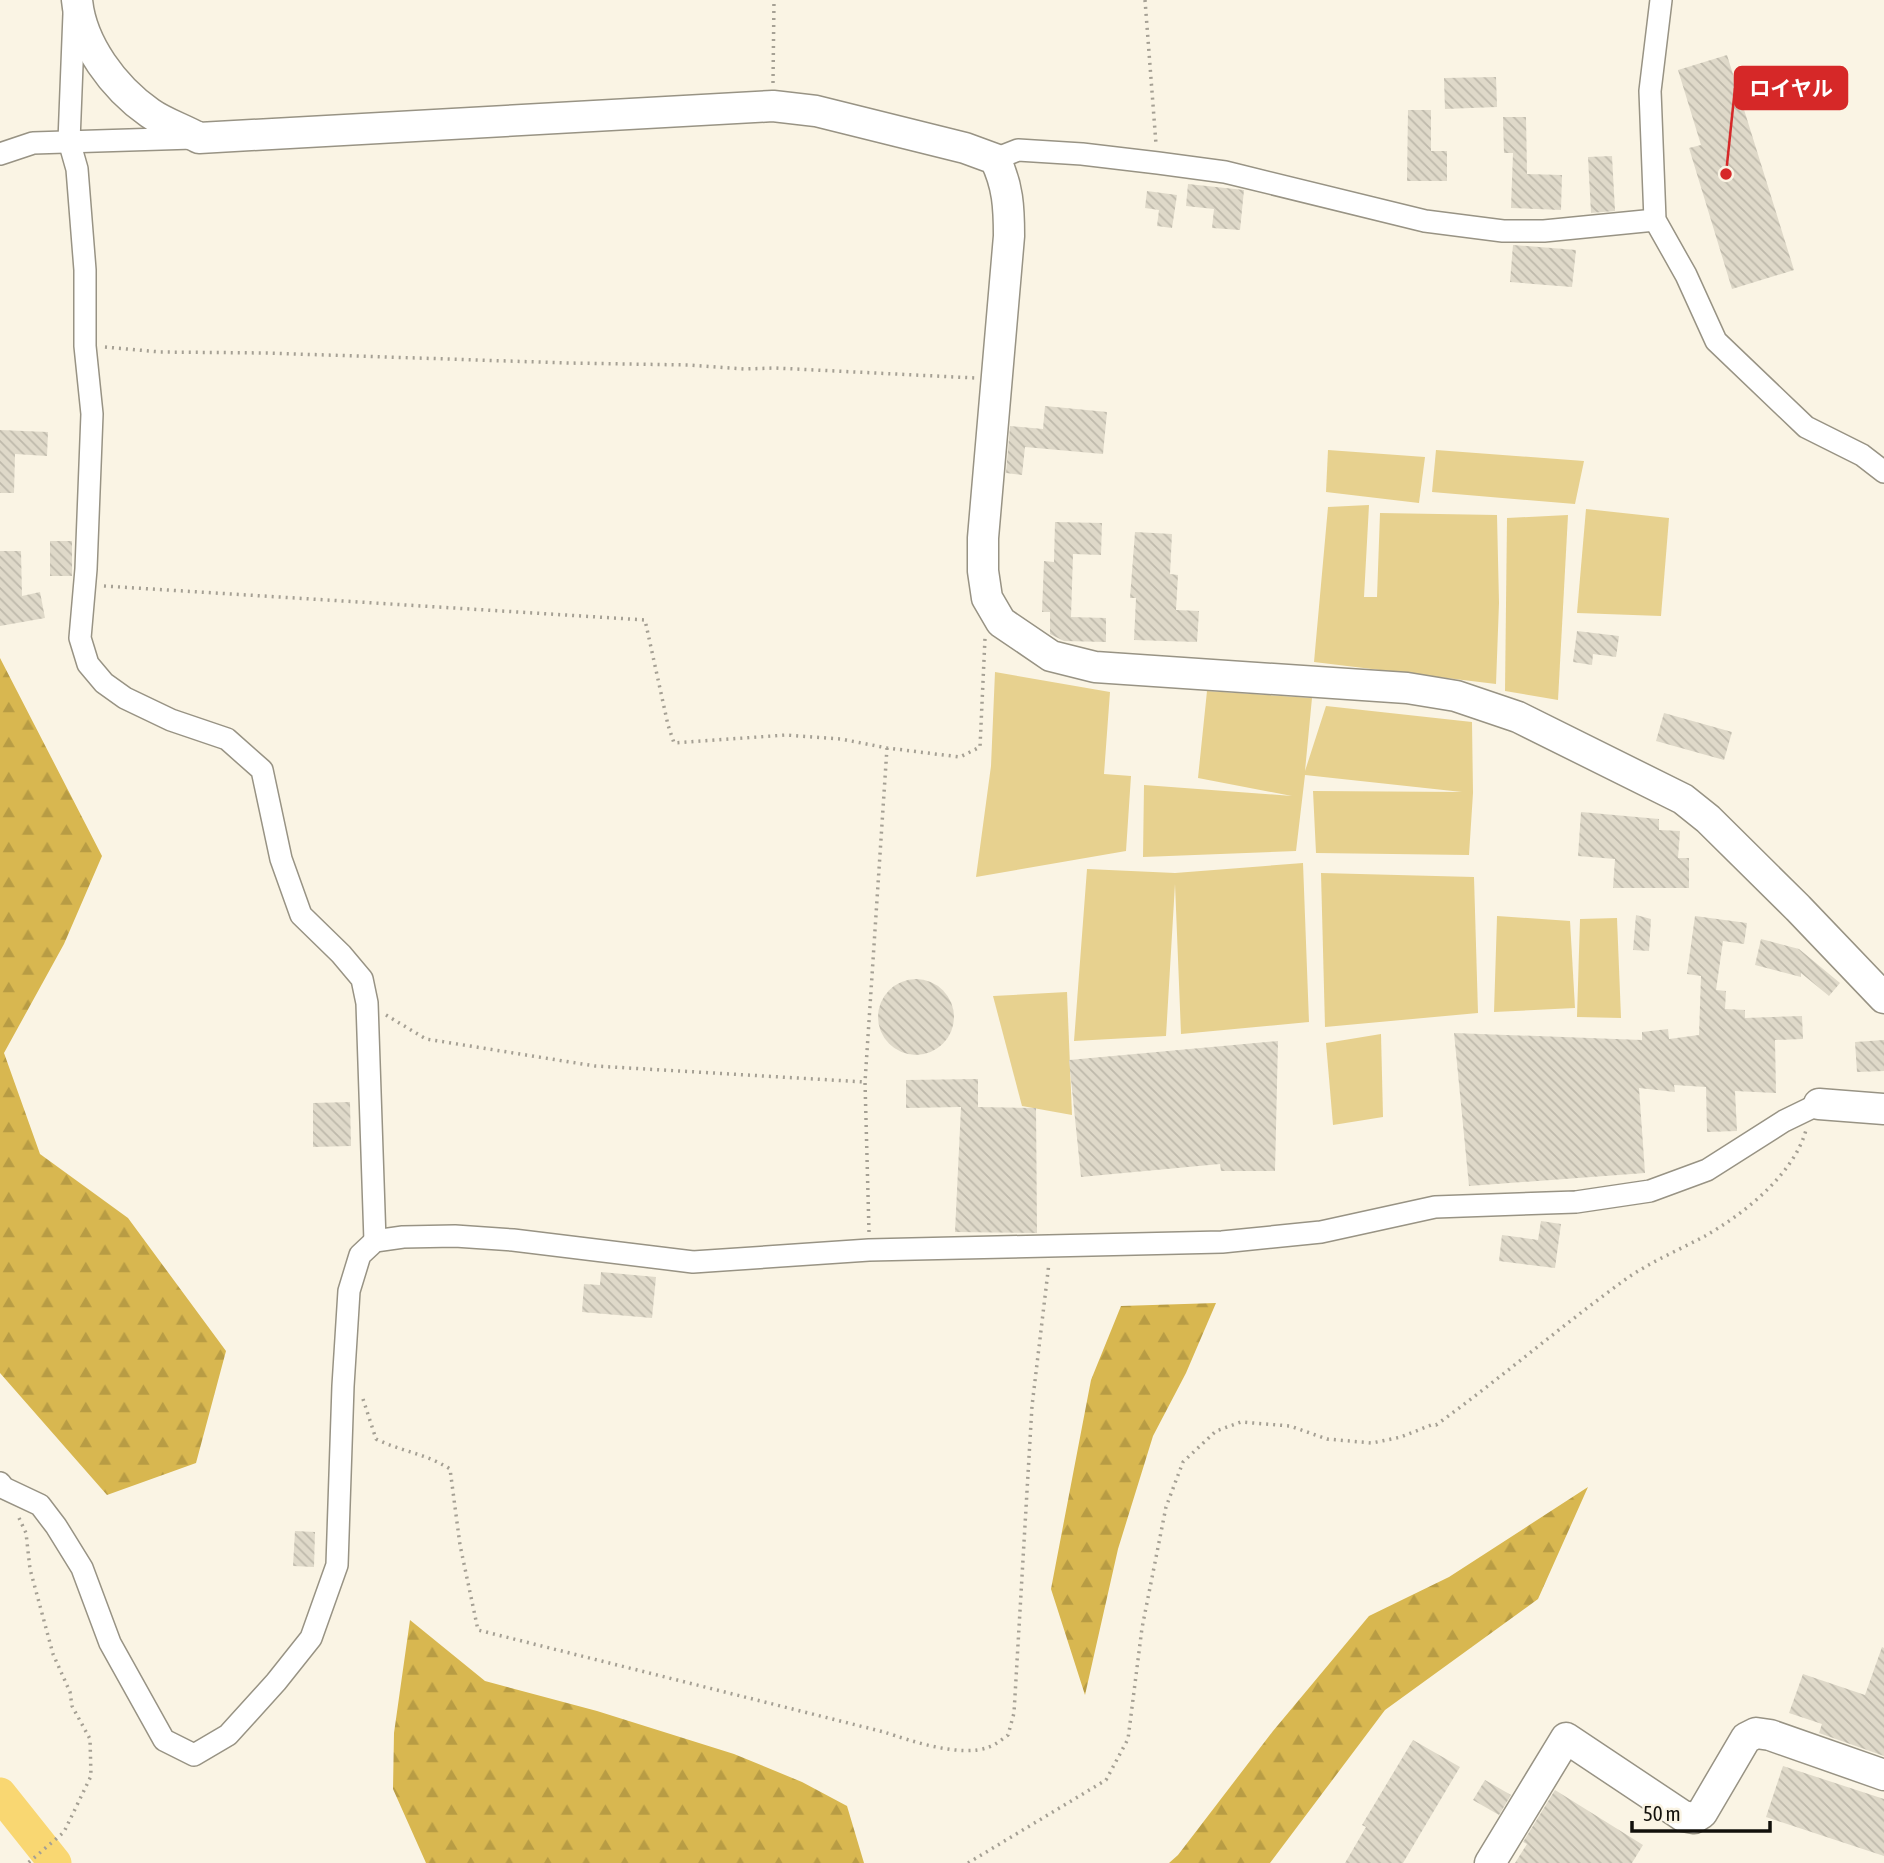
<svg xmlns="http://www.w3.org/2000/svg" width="1884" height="1863" font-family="'Asap Condensed','Noto Sans JP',sans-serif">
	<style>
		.green { fill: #e7d18f }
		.forest { fill: url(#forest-firs) }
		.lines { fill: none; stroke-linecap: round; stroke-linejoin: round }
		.river { stroke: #f9d772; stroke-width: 33 }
		.building { fill: url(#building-back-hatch) }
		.street-casing { stroke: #989384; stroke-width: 24 }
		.secondary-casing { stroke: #989384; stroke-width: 33 }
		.path { stroke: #a5a094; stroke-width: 3.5; stroke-dasharray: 2 5; stroke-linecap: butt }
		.street { stroke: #fff; stroke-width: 21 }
		.secondary { stroke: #fff; stroke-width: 30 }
		.leader { fill: none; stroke: #d62828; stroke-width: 2.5 }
		.callout-dot { fill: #d62828; stroke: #faf4e4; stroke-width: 2.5 }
		.callout { fill: #d62828; stroke: #d62828; stroke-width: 2.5 }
		.callout-label { font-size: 21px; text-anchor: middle; font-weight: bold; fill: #fff }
	</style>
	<defs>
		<pattern id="forest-firs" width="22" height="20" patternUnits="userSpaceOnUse" patternTransform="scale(1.75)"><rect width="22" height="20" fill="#d8b750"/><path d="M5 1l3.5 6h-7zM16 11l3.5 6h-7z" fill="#b89c44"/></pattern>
		<pattern id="building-back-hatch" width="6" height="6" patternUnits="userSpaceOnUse" patternTransform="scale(1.75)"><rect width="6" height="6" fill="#dfd9c9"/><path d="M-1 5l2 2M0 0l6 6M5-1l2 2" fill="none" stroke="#beb9ab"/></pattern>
	</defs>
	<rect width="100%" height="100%" fill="#faf4e4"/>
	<!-- green -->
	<g class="green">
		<polygon points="1328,450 1425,457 1419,503 1326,492"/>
		<polygon points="1436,450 1584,461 1575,504 1432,492"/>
		<polygon points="1369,505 1364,597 1377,597 1380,513 1497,515 1499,603 1496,684 1314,662 1328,507"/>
		<polygon points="1586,509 1669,518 1661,616 1577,613"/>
		<polygon points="1568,515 1558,700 1505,691 1507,518"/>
		<polygon points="995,672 1110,692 1104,774 1131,776 1126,851 976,877 991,766"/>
		<polygon points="1207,691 1312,698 1305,771 1326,706 1472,722 1473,793 1469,855 1316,853 1313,791 1462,792 1305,775 1296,851 1143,857 1144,785 1292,796 1198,778"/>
		<polygon points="1303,863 1309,1022 1181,1034 1175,884 1166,1036 1074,1041 1087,869 1175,873"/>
		<polygon points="1321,873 1474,877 1478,1013 1325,1027"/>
		<polygon points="1497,916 1570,921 1575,1008 1494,1012"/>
		<polygon points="1617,918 1621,1018 1577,1017 1580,919"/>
		<polygon points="1067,992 1072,1115 1022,1106 993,996"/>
		<polygon points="1381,1034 1383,1117 1333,1125 1326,1043"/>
	</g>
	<!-- forest -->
	<g class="forest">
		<polygon points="0,658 102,856 64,944 4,1053 40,1154 128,1218 226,1351 196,1463 107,1495 0,1373"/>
		<polygon points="1216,1303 1186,1373 1153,1436 1118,1549 1085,1695 1051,1589 1091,1380 1121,1306"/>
		<polygon points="1588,1487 1538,1599 1385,1710 1270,1863 1169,1863 1178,1855 1273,1731 1369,1616 1449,1577"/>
		<polygon points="410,1620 485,1681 597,1711 734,1754 802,1782 847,1806 864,1863 426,1863 393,1789 394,1733"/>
	</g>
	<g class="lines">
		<!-- river -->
		<polyline class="river" points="0,1794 55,1863"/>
	</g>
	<!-- building -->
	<g class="building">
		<polygon points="1727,55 1794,270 1732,289 1689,148 1701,145 1678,70"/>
		<polygon points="1496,77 1497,107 1445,109 1444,78"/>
		<polygon points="1408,110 1431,110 1431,151 1447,151 1447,181 1407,181"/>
		<polygon points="1503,117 1526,117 1527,174 1562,175 1561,210 1511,208 1513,153 1504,153"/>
		<polygon points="1612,156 1615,211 1591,213 1588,157"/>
		<polygon points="1188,184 1244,190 1240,230 1212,228 1214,209 1186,206"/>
		<polygon points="1147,191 1177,195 1172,228 1157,226 1159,210 1145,208"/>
		<polygon points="1513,245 1576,250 1572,287 1510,282"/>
		<polygon points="1045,406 1107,412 1103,454 1025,447 1022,475 1006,473 1010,426 1043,429"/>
		<polygon points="0,430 48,432 47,456 15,454 14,493 0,493"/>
		<polygon points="1055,522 1102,523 1101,555 1073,554 1071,617 1106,618 1106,642 1064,641 1050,634 1050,612 1042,612 1044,561 1054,562"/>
		<polygon points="1135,532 1172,534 1170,574 1178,575 1176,610 1199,611 1197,642 1134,640 1136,598 1130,598"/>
		<rect x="50" y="541" width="22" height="35"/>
		<polygon points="0,551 21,551 22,596 40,592 45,618 0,626"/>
		<polygon points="1577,631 1619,636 1616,657 1593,654 1592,665 1573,662"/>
		<polygon points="1664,713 1732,732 1724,760 1656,741"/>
		<polygon points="1581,812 1659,819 1659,830 1680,831 1678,858 1689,858 1689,888 1613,888 1615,859 1578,856"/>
		<polygon points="1636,915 1651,919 1649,951 1633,950"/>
		<polygon points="1695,916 1747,923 1744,944 1723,941 1716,990 1726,991 1725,1009 1745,1010 1745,1018 1802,1016 1803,1039 1775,1040 1776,1093 1735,1091 1737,1131 1707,1132 1706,1087 1674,1085 1675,1092 1639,1088 1645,1173 1469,1186 1454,1033 1642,1040 1642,1032 1668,1029 1669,1039 1699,1035 1701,976 1687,974"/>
		<polygon points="1761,939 1799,949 1840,983 1829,996 1801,973 1801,977 1755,965"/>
		<circle cx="916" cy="1017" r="38"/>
		<polygon points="1884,1040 1884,1071 1857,1072 1855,1042"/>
		<polygon points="1278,1041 1275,1171 1221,1171 1220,1164 1081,1177 1069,1060"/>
		<polygon points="978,1079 978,1107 1036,1108 1037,1233 955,1232 961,1107 906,1108 906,1080"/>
		<polygon points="350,1102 351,1146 313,1147 313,1103"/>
		<polygon points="1541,1221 1561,1224 1555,1268 1499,1261 1502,1235 1538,1240"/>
		<polygon points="601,1272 656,1277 652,1318 582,1312 584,1284 600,1285"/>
		<polygon points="295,1531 315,1532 314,1567 293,1566"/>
		<polygon points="1882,1647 1884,1648 1884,1756 1819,1733 1822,1724 1789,1713 1803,1674 1865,1695"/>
		<polygon points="1413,1740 1460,1767 1403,1863 1345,1863 1366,1827 1362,1825"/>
		<polygon points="1783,1766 1884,1799 1884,1856 1766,1817"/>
		<polygon points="1485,1780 1511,1795 1499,1815 1473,1800"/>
		<polygon points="1555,1790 1643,1845 1632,1863 1515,1863 1527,1844 1523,1842"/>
	</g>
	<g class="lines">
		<defs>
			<g id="street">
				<polyline points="1661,0 1650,91 1655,220 1686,275 1716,341 1806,427 1862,455 1884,472"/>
				<polyline points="74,14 69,141 77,169 85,270 85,346 92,414 86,569 80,638 88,664 104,683 125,698 171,720 227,739 262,770 281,859 301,915 341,954 362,979 367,1003 375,1241"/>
				<polyline points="0,154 33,143 193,138"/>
				<polyline points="995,159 1018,150 1082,154 1158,163 1225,172 1425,221 1503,231 1544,231 1655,220"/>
				<polyline points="0,1483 4,1488 40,1505 56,1526 82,1568 110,1643 164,1740 194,1755 228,1735 276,1682 311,1638 337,1565 343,1386 349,1291 360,1255 375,1241 403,1237 455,1236 513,1240 693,1262 869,1250 1222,1242 1321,1232 1435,1207 1576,1202 1650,1191 1707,1170 1784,1121 1819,1104"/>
			</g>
			<g id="secondary">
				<path d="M77,0C81,44 114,88 150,113C164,123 183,129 199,138L773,106L816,111L965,148L995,159C1008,185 1009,208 1009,236L983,538V571L987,598L1001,622L1051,656L1095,667L1407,688L1456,696L1518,717L1683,799L1708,819L1798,908L1884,998"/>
				<polyline points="1819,1104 1884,1109"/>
				<polyline points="1490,1863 1566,1738 1683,1816 1694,1818 1702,1813 1746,1738 1756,1733 1770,1735 1884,1775"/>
			</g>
		</defs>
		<!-- street casing -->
		<use href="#street" class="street-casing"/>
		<!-- secondary casing -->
		<use href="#secondary" class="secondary-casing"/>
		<!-- path -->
		<g class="path">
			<polyline points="1145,0 1156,144"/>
			<polyline points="773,83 774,0"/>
			<polyline points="105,347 160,352 266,353 568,363 689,365 744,369 775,368 975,378"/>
			<polyline points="104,586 645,620 668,725 674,743 786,735 841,739 887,748 960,757 980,747 985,638"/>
			<polyline points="386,1015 426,1039 595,1066 865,1082"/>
			<polyline points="869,1232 865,1082 887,748"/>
			<path d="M363,1399L376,1439C400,1451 427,1454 450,1469L460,1545L478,1630L884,1732C911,1741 961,1758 989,1747C996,1745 1002,1739 1008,1735L1014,1713L1032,1406L1049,1263"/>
			<polyline points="19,1518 26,1533 30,1569 53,1654 70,1692 72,1706 90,1739 91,1776 64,1832 28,1863"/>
			<path d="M968,1863L1106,1780L1128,1739L1142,1628L1166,1507L1183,1462L1216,1431L1241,1422L1290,1426L1327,1439L1372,1443L1401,1437L1431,1425H1436C1501,1378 1561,1326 1626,1279C1650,1262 1679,1250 1705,1236C1744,1214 1794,1174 1806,1130"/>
		</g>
		<!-- street -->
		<use href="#street" class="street"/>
		<!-- secondary -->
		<use href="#secondary" class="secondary"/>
	</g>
	<!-- callouts -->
	<path class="leader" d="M1726 174L1735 88"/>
	<circle class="callout-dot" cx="1726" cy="174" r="7"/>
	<rect class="callout" x="1735" y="67" width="112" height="42" rx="7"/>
	<g class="callout-label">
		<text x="1791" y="96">ロイヤル</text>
	</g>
	<!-- scale -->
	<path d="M1632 1821v10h138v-10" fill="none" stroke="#12100b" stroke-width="3.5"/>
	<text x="1643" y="1821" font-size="21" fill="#12100b" stroke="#faf4e4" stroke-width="5" paint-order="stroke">50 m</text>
</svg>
